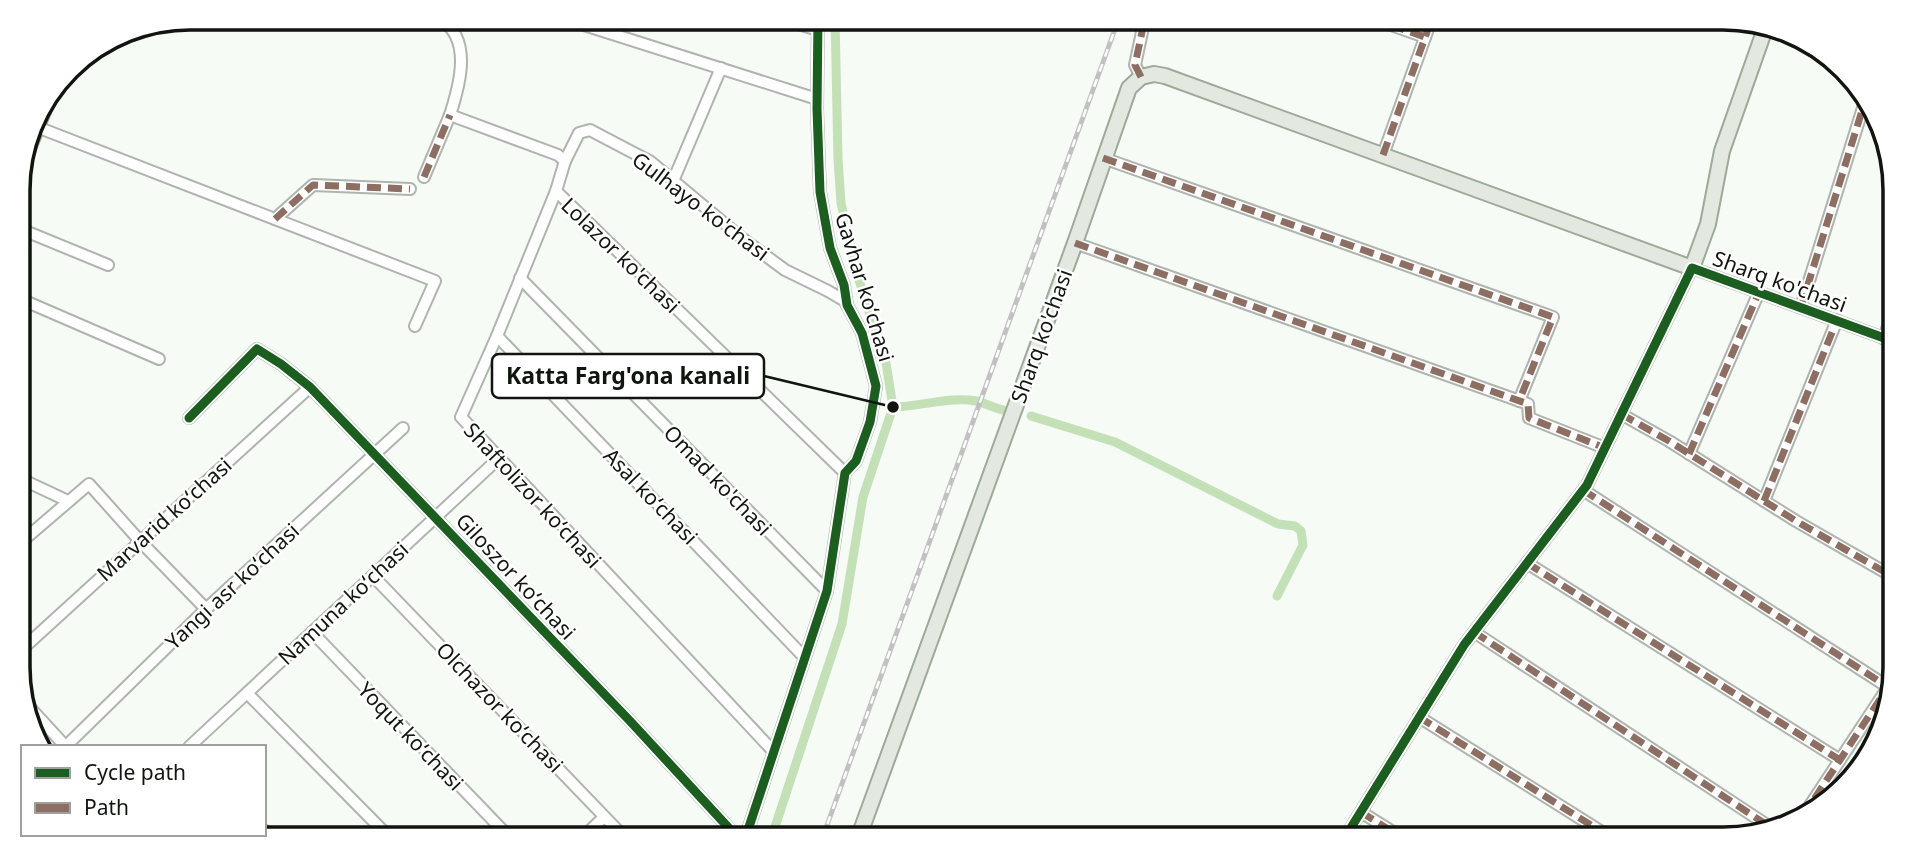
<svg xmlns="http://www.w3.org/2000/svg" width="1913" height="857" font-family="'Noto Sans',sans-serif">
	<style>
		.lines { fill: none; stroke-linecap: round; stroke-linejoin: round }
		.canal { stroke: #c3e0b6; stroke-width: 9 }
		.minor-casing { stroke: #b0b4af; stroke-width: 14 }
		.major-casing { stroke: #9eaa99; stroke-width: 18 }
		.highway-casing { stroke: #9eaa99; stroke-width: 19 }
		.minor { stroke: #fefefe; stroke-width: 10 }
		.major { stroke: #e3e9e0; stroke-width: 14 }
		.highway { stroke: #d2dbcc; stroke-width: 16 }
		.rail-casing { stroke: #c0c1c0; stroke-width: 5 }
		.rail { stroke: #fff; stroke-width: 2.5; stroke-dasharray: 8; stroke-linecap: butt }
		.quiet { stroke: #8d6e63; stroke-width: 7; stroke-dasharray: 14 7; stroke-linecap: butt }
		.cycleway-casing { stroke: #fff; stroke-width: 13 }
		.cycleway { stroke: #1b5e20; stroke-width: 9 }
		.labels { text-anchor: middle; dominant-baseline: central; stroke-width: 5; stroke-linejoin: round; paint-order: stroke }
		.street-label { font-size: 21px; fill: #11140f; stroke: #fff }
		.rim { fill: none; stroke: #11140f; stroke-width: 3.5 }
		.leader { fill: none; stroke: #11140f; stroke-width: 2.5 }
		.callout-dot { fill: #11140f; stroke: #fff; stroke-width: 2.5 }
		.callout { fill: #fff; stroke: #11140f; stroke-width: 2.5 }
		.callout-label { font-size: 23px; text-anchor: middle; font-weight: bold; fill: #11140f }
	</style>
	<rect width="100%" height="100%" fill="#f7fbf6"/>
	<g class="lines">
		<!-- canal -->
		<g class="canal">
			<path d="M893,407C919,407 951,396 976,401C985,403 994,408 1003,410"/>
			<polyline points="1031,416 1115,442 1278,524 1295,526 1301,531 1303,545 1277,596"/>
			<polyline points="771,839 842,624 863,497 893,407 886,363 858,277 841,203 838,159 835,18"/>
		</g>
		<defs>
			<g id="minor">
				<path d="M439,18C473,38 460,84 450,115L558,155L565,161L556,191L845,473"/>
				<polyline points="562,18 817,99"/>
				<polyline points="779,18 818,30"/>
				<polyline points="1371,18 1425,37"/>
				<polyline points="1141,77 1135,65 1145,18"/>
				<polyline points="37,127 435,281 415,326"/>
				<polyline points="1383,155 1432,18"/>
				<polyline points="1103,158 1553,317 1519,401"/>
				<polyline points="565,161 579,133 590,130 651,162 743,239 785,270 828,291 845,301 847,305"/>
				<polyline points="424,177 450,115"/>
				<polyline points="673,181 721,68"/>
				<polyline points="556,191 497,336 461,417 773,751"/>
				<polyline points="275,219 313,185 410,189"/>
				<polyline points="18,228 108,265"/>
				<polyline points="1075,243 1528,404 1529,418 1605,448"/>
				<polyline points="520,278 827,591"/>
				<polyline points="18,298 159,359"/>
				<polyline points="1801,307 1866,98"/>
				<polyline points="497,336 804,657"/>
				<polyline points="1884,339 1894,306"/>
				<polyline points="1621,414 1669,441 1796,521 1895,578"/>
				<polyline points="189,418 257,349 281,364 310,387 630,721 739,839"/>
				<polyline points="1689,454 1759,292"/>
				<polyline points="19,478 68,501"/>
				<polyline points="1583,490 1888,687"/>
				<polyline points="1764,501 1837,320"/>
				<polyline points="19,544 89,484 140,541 206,609"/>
				<polyline points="1527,563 1840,760"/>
				<polyline points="373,576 626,839"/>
				<polyline points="312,632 511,839"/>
				<polyline points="1474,632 1770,827"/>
				<polyline points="19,652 310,387"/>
				<polyline points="247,693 391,839"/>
				<polyline points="23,700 66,747"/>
				<polyline points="1419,717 1613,839"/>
				<polyline points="65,747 206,609 403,428"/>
				<polyline points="189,747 498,459"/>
				<polyline points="1361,812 1404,839"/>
				<polyline points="1803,816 1894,678"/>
				<polyline points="264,830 274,839"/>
				<polyline points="1096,837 1099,839"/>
				<polyline points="581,839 604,817"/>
				<polyline points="745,839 827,591 845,473 856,461 870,422 876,386 862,333 847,305 844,285 830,248 820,192 817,109 818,18"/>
				<polyline points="1344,839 1464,645 1587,485 1692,268 1895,342"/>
			</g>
			<polyline id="major" points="858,839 1075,243 1129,88 1141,77 1154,74 1165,76 1692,268 1708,224 1722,151 1766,26"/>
			<polyline id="highway" points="21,165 49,95"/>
		</defs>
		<!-- minor casing -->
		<use href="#minor" class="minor-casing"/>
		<!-- major casing -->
		<use href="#major" class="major-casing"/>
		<!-- highway casing -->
		<use href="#highway" class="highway-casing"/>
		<!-- minor -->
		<use href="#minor" class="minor"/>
		<!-- major -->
		<use href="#major" class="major"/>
		<!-- highway -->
		<use href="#highway" class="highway"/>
		<defs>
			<polyline id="rail" points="822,839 1119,18"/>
		</defs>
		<!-- rail casing -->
		<use href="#rail" class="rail-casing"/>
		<!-- rail -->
		<use href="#rail" class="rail"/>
		<!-- quiet -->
		<g class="quiet">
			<polyline points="1371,18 1425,37"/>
			<polyline points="1141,77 1135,65 1145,18"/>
			<polyline points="1383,155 1432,18"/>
			<polyline points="1103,158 1553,317 1519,401"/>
			<polyline points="424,177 450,115"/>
			<polyline points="275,219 313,185 410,189"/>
			<polyline points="1075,243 1528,404 1529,418 1605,448"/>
			<polyline points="1801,307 1866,98"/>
			<polyline points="1884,339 1894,306"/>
			<polyline points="1621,414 1669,441 1796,521 1895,578"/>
			<polyline points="1689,454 1759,292"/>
			<polyline points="1583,490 1888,687"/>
			<polyline points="1764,501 1837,320"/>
			<polyline points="1527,563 1840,760"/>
			<polyline points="1474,632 1770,827"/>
			<polyline points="1419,717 1613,839"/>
			<polyline points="1361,812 1404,839"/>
			<polyline points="1803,816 1894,678"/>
			<polyline points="1096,837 1099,839"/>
		</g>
		<defs>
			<g id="cycleway">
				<polyline points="189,418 257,349 281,364 310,387 630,721 739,839"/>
				<polyline points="745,839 827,591 845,473 856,461 870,422 876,386 862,333 847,305 844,285 830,248 820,192 817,109 818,18"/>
				<polyline points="1344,839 1464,645 1587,485 1692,268 1895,342"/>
			</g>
		</defs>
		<!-- cycleway casing -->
		<use href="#cycleway" class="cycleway-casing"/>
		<!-- cycleway -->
		<use href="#cycleway" class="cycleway"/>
	</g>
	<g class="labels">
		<!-- street labels -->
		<g class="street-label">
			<text transform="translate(701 206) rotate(37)">Gulhayo ko'chasi</text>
			<text transform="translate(621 255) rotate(44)">Lolazor ko'chasi</text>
			<text transform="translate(1780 281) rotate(20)">Sharq ko'chasi</text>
			<text transform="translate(865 287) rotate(73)">Gavhar koʻchasi</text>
			<text transform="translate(1041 336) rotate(-70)">Sharq ko'chasi</text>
			<text transform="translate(718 480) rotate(46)">Omad ko'chasi</text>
			<text transform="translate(533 495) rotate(47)">Shaftolizor koʻchasi</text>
			<text transform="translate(651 496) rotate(46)">Asal koʻchasi</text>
			<text transform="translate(164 519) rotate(-42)">Marvarid koʻchasi</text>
			<text transform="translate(516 576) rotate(47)">Giloszor koʻchasi</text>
			<text transform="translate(232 586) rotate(-43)">Yangi asr koʻchasi</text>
			<text transform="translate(343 603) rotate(-43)">Namuna koʻchasi</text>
			<text transform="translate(500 707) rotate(46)">Olchazor koʻchasi</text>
			<text transform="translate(411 736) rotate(46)">Yoqut koʻchasi</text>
		</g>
	</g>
	<!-- crop -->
	<path d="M0 0H1913V857H0ZM190 30H1723A160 160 0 0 1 1883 190V667A160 160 0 0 1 1723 827H190A160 160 0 0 1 30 667V190A160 160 0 0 1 190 30Z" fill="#fff" fill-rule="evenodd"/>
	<path class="rim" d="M190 30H1723A160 160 0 0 1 1883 190V667A160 160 0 0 1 1723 827H190A160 160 0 0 1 30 667V190A160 160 0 0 1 190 30Z"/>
	<!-- callouts -->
	<path class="leader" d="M893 407L764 376"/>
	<circle class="callout-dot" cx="893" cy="407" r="7"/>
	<rect class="callout" x="492" y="354" width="272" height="44" rx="7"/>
	<g class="callout-label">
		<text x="628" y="384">Katta Farg'ona kanali</text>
	</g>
	<!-- legend -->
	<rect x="21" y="745" width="245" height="91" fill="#ffffff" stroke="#a0a19f" stroke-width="2"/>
	<rect x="35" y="768" width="35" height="10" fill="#1b5e20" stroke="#a0a19f" stroke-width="2"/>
	<text x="84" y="780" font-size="21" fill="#11140f">Cycle path</text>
	<rect x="35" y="803" width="35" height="10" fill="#8d6e63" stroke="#a0a19f" stroke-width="2"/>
	<text x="84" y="815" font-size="21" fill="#11140f">Path</text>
</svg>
